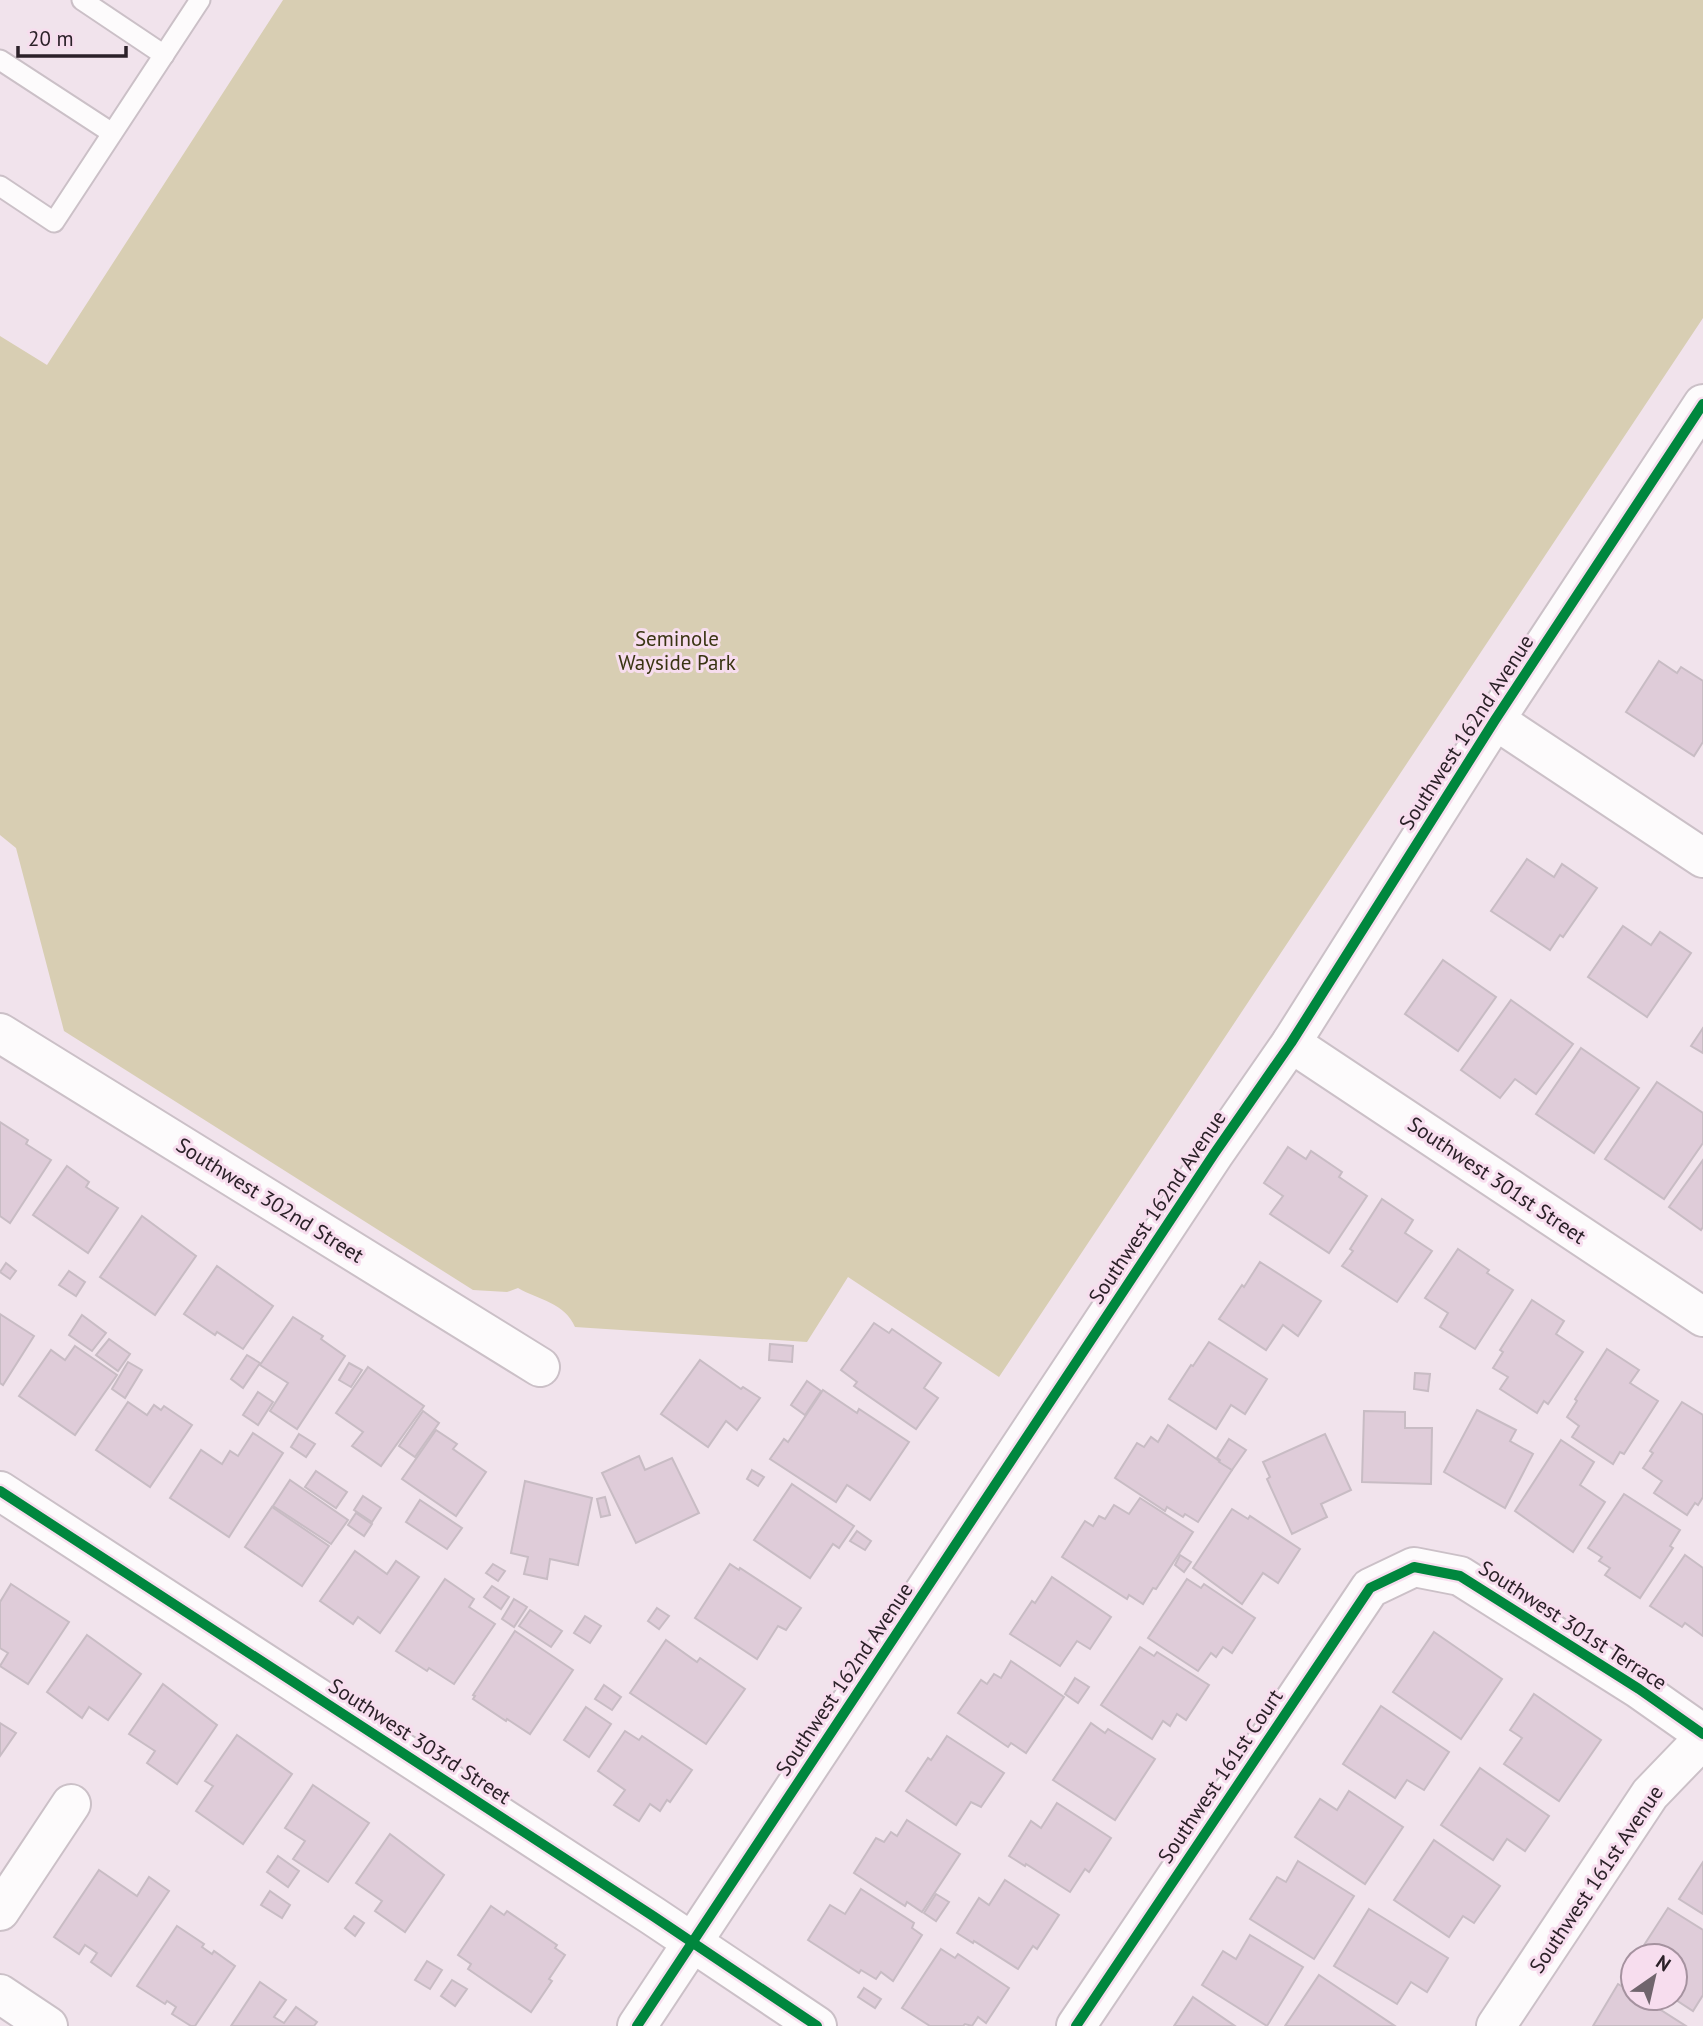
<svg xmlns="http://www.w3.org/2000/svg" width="1703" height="2026" font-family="'PT Sans',sans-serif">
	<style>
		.green { fill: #d8ceb3 }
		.building { fill: #dfccd9; stroke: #c8bcc4; stroke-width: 2 }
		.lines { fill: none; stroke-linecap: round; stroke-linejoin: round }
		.service-casing { stroke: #cbc0c7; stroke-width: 23 }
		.minor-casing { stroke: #cbc0c7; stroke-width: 42 }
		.tertiary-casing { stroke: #cbc0c7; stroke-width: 42 }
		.service { stroke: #fdfbfc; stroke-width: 19 }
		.minor { stroke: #fdfbfc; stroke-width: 38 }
		.tertiary { stroke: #fdfbfc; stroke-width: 38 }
		.cycleway-casing { stroke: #f7ddee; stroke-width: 15 }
		.cycleway { stroke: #00873e; stroke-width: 10 }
		.labels { text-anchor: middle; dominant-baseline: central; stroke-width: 6; stroke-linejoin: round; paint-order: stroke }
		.park-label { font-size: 21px; fill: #393412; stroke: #f7ddee }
		.street-label { font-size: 21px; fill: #2b2128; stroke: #f7ddee }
	</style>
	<rect width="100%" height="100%" fill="#f1e3ec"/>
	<!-- green -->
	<path class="green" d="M283,0H1703V318L999,1377L848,1277L807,1342L575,1327C565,1303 539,1300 518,1288L507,1292L473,1290L64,1031L16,848L0,835V336L47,365Z"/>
	<!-- building -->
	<g class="building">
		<polygon points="1659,661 1677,673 1681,667 1703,681 1703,742 1694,756 1626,712"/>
		<polygon points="1527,859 1554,877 1562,864 1597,888 1563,937 1560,935 1550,950 1491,911"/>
		<polygon points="1623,926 1651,945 1660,932 1691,953 1647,1017 1588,977"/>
		<polygon points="1443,960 1496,997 1458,1051 1405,1014"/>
		<polygon points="1511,1000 1573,1044 1536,1094 1515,1079 1500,1098 1461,1070"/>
		<polygon points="1703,1028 1703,1053 1691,1046"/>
		<polygon points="1581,1048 1639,1088 1594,1153 1536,1114"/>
		<polygon points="1657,1082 1703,1113 1703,1143 1664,1199 1605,1159"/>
		<polygon points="0,1122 28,1140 26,1144 51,1160 10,1223 0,1216"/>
		<polygon points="1288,1147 1306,1159 1311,1151 1342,1172 1339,1177 1367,1196 1329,1253 1270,1214 1283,1196 1264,1183"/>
		<polygon points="1703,1160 1703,1227 1701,1230 1669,1207"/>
		<polygon points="67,1166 89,1182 86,1187 118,1208 88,1253 33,1215"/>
		<polygon points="1382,1199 1413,1220 1405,1233 1432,1251 1397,1302 1342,1266 1353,1251 1350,1249"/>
		<polygon points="142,1216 196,1256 155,1315 100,1277"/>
		<polygon points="1458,1249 1489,1270 1487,1273 1513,1290 1475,1349 1440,1327 1448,1313 1425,1298"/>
		<polygon points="1260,1262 1321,1301 1298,1336 1283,1325 1266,1350 1219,1319 1242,1285 1244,1287"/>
		<polygon points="6,1263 16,1271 10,1279 0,1272"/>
		<polygon points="217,1266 273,1306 243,1349 217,1332 215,1335 184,1314"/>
		<polygon points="69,1271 85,1282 76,1296 59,1285"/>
		<polygon points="1532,1300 1564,1321 1556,1334 1583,1352 1548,1404 1544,1401 1537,1413 1500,1389 1508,1377 1493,1368 1503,1352 1500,1350"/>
		<polygon points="0,1314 34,1336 3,1385 0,1383"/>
		<polygon points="82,1315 106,1333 92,1351 69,1335"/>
		<polygon points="293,1317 323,1336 321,1339 345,1356 297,1429 270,1411 288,1383 260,1365"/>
		<polygon points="874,1323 889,1333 892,1329 941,1363 924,1388 938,1398 916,1429 854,1386 857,1382 841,1370"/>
		<polygon points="109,1339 130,1354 118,1371 96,1355"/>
		<polygon points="1209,1342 1267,1379 1245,1414 1231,1405 1216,1429 1169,1399 1191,1365 1193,1366"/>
		<polygon points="770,1344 793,1346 792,1362 769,1360"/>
		<polygon points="75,1346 117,1375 75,1435 19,1396 51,1350 65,1360"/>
		<polygon points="1607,1349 1639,1370 1630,1383 1658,1401 1624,1454 1620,1452 1613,1464 1572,1437 1579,1426 1567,1417 1577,1401 1575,1399"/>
		<polygon points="247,1355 260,1363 243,1388 231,1379"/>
		<polygon points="700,1360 741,1389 743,1387 760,1398 737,1430 726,1421 708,1447 661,1414"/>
		<polygon points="128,1362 142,1370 125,1398 112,1389"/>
		<polygon points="349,1363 362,1370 351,1387 339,1380"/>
		<polygon points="368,1367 424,1406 381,1466 352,1446 363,1432 336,1413"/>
		<polygon points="1415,1373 1430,1374 1428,1391 1414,1389"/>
		<polygon points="807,1381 821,1391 805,1415 791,1405"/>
		<polygon points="823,1390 857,1413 859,1409 909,1442 870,1500 847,1485 836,1502 770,1459 784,1439 788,1442"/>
		<polygon points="258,1392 273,1402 258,1425 243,1415"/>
		<polygon points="128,1402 147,1415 154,1405 161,1410 164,1406 192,1425 150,1487 96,1450"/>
		<polygon points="1682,1402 1703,1415 1703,1497 1698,1505 1695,1503 1687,1515 1654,1493 1662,1481 1643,1468 1653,1453 1650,1451"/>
		<polygon points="1477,1410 1516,1430 1510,1441 1533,1454 1505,1508 1444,1472"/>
		<polygon points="423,1411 439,1423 415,1457 399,1446"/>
		<polygon points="1364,1411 1405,1412 1405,1428 1432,1428 1431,1484 1362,1482"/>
		<polygon points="1168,1425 1232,1470 1198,1522 1185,1514 1183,1517 1167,1507 1165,1511 1115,1478 1137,1443 1144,1447 1151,1437 1158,1442"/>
		<polygon points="436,1430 457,1444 453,1449 486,1472 456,1516 402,1479"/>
		<polygon points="253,1433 283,1453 229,1537 170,1498 201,1450 222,1464 230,1451 238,1456"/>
		<polygon points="299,1434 315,1444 306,1457 291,1447"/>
		<polygon points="1325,1434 1351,1490 1321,1504 1327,1517 1292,1534 1267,1479 1270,1477 1263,1462"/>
		<polygon points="1229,1439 1246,1450 1232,1470 1219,1462 1220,1460 1217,1458"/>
		<polygon points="1561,1440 1594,1462 1580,1485 1605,1502 1573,1552 1515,1511"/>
		<polygon points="639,1456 645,1470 672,1458 699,1513 636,1543 602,1473"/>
		<polygon points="752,1470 764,1477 758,1486 747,1479"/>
		<polygon points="316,1471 347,1492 336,1508 305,1487"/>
		<polygon points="290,1480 348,1520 331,1544 273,1506"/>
		<polygon points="525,1481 592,1498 578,1565 550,1559 547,1579 524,1574 528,1557 511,1553"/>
		<polygon points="792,1484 854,1526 839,1548 833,1544 810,1578 754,1540"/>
		<polygon points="1624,1494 1680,1530 1670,1546 1673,1548 1640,1598 1605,1575 1610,1568 1599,1561 1602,1557 1588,1548"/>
		<polygon points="363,1496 381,1508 372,1522 354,1510"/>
		<polygon points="605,1497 610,1515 601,1517 597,1499"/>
		<polygon points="1140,1498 1193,1532 1156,1589 1153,1588 1143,1604 1129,1595 1127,1599 1062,1557 1085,1521 1093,1526 1099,1516 1105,1519 1114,1505 1129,1514"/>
		<polygon points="420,1500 462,1528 447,1549 406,1522"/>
		<polygon points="272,1507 329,1546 302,1586 245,1547"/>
		<polygon points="1232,1509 1248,1519 1250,1516 1300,1549 1278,1583 1263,1573 1242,1604 1193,1568"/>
		<polygon points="356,1513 372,1524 364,1536 348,1525"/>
		<polygon points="857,1531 871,1541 865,1550 850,1541"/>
		<polygon points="355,1551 387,1574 396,1561 419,1577 380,1633 358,1617 353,1624 320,1601"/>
		<polygon points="1180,1555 1191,1562 1184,1572 1175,1565"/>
		<polygon points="1685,1555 1703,1568 1703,1636 1685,1623 1682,1627 1650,1606"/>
		<polygon points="493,1564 505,1571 498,1581 486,1573"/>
		<polygon points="730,1564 739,1570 740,1568 801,1608 786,1630 778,1626 757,1659 695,1618"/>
		<polygon points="1052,1577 1111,1617 1090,1649 1077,1641 1060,1666 1010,1634 1032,1601 1035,1603"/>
		<polygon points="445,1579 474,1599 469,1607 495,1624 454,1684 429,1668 427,1671 396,1651"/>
		<polygon points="1187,1579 1201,1588 1204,1584 1255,1618 1232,1653 1223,1647 1216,1657 1211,1653 1198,1671 1148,1638"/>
		<polygon points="11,1584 69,1622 28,1684 0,1666 8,1653 0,1648 0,1602"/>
		<polygon points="492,1586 509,1597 501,1609 484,1597"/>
		<polygon points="514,1599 527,1607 514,1627 502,1619"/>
		<polygon points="657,1608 669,1616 659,1629 648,1621"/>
		<polygon points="530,1610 562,1631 551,1647 519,1626"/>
		<polygon points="585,1616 601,1626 590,1643 574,1633"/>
		<polygon points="515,1631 573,1670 530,1734 507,1719 506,1721 473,1699 475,1696 473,1695"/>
		<polygon points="1434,1632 1502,1679 1461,1739 1393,1692"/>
		<polygon points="87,1635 141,1674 108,1720 89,1707 82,1718 47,1692"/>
		<polygon points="666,1640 697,1662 700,1658 745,1689 706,1744 630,1693"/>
		<polygon points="1140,1647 1154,1656 1157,1652 1209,1685 1186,1720 1177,1714 1170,1726 1163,1721 1152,1739 1101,1705"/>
		<polygon points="1011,1661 1064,1697 1026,1753 1011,1743 1008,1747 958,1713 981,1680 987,1684 994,1674 1001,1678"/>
		<polygon points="1075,1678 1089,1687 1078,1703 1065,1694"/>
		<polygon points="163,1684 217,1725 177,1784 147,1763 155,1751 129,1734"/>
		<polygon points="604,1685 621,1697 612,1710 595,1699"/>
		<polygon points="1534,1694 1601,1740 1559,1801 1504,1764 1522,1738 1510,1730"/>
		<polygon points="1381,1706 1449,1752 1424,1790 1407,1780 1395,1798 1343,1764"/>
		<polygon points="586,1707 611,1724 589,1757 564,1740"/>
		<polygon points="0,1723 16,1733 0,1756"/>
		<polygon points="1091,1723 1105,1733 1108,1729 1155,1759 1115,1820 1053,1780"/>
		<polygon points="625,1731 639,1740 642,1736 692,1770 670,1802 667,1800 660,1811 650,1804 639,1821 614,1805 625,1790 598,1771"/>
		<polygon points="237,1735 292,1774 243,1844 196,1811 213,1786 205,1781"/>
		<polygon points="947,1736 1004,1773 981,1807 971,1802 956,1825 906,1791 928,1758 931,1760"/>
		<polygon points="1480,1768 1549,1816 1525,1851 1507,1839 1493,1860 1441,1825"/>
		<polygon points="313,1785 369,1823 328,1882 293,1859 305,1841 285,1828"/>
		<polygon points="1349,1791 1403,1827 1365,1884 1295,1837 1320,1799 1337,1810"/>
		<polygon points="1057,1803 1111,1838 1089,1872 1085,1869 1070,1892 1026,1864 1025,1866 1009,1856 1031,1821 1041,1828"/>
		<polygon points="907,1820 960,1854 922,1912 907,1902 905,1906 854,1873 876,1838 884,1842 891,1832 897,1836"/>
		<polygon points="390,1834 444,1875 405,1932 375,1911 382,1901 356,1883"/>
		<polygon points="1434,1840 1500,1886 1474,1923 1463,1916 1449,1937 1394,1900"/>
		<polygon points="278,1856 299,1871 288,1887 267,1872"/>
		<polygon points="1298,1861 1354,1896 1314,1959 1250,1919 1277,1877 1286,1882"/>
		<polygon points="1703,1862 1703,1914 1679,1899"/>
		<polygon points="99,1870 137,1896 149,1877 169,1891 111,1976 91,1962 97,1953 85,1945 79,1954 54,1937"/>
		<polygon points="1005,1880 1059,1915 1037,1949 1033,1946 1018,1969 974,1941 973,1943 957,1933 979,1898 989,1905"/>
		<polygon points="861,1889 914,1923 912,1928 922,1935 893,1981 881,1972 876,1979 861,1970 859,1973 808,1940 830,1905 845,1914"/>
		<polygon points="270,1891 290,1905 282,1918 261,1905"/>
		<polygon points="936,1894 949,1902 936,1921 924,1913"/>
		<polygon points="491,1906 504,1915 507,1911 557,1945 555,1948 565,1955 549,1979 552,1981 531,2012 468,1969 471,1964 458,1955"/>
		<polygon points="1668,1908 1703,1930 1703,1995 1693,2011 1673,1998 1675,1998 1675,1956 1637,1956"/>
		<polygon points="1369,1909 1448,1958 1427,1992 1411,1982 1397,2004 1334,1966"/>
		<polygon points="354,1916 364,1923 355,1936 345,1928"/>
		<polygon points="177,1926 204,1944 202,1947 212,1954 214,1951 235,1966 195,2026 191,2026 172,2014 176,2007 167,2001 165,2004 137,1986"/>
		<polygon points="1250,1935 1303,1967 1267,2026 1202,1985 1223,1951 1236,1959"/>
		<polygon points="941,1949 955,1958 958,1954 1009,1988 986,2023 978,2017 972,2026 965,2024 963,2026 930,2026 902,2008"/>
		<polygon points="427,1961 442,1970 430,1989 415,1980"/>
		<polygon points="1319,1975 1395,2026 1285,2026"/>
		<polygon points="452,1980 467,1989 455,2006 441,1996"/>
		<polygon points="260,1982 286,2000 274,2017 284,2023 296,2007 317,2022 314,2026 231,2026"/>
		<polygon points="1618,1984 1633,1993 1633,1998 1642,1998 1686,2026 1593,2026"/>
		<polygon points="864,1988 881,1999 875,2008 858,1997"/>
		<polygon points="1193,1997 1235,2026 1174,2026"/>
	</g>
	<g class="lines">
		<defs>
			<g id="service">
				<polyline points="82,0 164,55"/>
				<polyline points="0,60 112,133"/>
				<polyline points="0,186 54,222 200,0"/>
			</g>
			<g id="minor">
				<polyline points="1495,720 1703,858"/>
				<polyline points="0,1033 540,1367"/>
				<polyline points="1291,1043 1703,1317"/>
				<polyline points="0,1491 653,1916 817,2026"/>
				<polyline points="0,1911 71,1804"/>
				<polyline points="0,1994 48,2026"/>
				<polyline points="1076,2026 1370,1588 1414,1567 1460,1576 1639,1689 1703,1734"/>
				<polyline points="1496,2026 1650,1794 1703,1739"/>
			</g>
			<polyline id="tertiary" points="637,2026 1214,1154 1291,1043 1495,720 1703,404"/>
		</defs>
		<!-- service casing -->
		<use href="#service" class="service-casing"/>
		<!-- minor casing -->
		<use href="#minor" class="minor-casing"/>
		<!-- tertiary casing -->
		<use href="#tertiary" class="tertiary-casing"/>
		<!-- service -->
		<use href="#service" class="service"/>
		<!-- minor -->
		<use href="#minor" class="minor"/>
		<!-- tertiary -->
		<use href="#tertiary" class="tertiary"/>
		<defs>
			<g id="cycleway">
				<polyline points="0,1491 653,1916 817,2026"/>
				<polyline points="637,2026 1214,1154 1291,1043 1495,720 1703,404"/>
				<polyline points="1076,2026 1370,1588 1414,1567 1460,1576 1639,1689 1703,1734"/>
			</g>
		</defs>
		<!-- cycleway casing -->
		<use href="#cycleway" class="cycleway-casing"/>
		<!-- cycleway -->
		<use href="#cycleway" class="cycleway"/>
	</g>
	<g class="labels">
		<!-- park labels -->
		<g class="park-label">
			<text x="677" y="638">Seminole<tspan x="677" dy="24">Wayside Park</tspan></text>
		</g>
		<!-- street labels -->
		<g class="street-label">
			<text transform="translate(1466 732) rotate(-57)">Southwest 162nd Avenue</text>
			<text transform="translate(1497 1180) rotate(34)">Southwest 301st Street</text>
			<text transform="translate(270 1200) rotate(32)">Southwest 302nd Street</text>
			<text transform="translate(1157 1207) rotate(-56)">Southwest 162nd Avenue</text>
			<text transform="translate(1573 1625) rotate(33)">Southwest 301st Terrace</text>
			<text transform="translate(844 1679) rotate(-56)">Southwest 162nd Avenue</text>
			<text transform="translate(420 1741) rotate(33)">Southwest 303rd Street</text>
			<text transform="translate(1220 1776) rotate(-56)">Southwest 161st Court</text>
			<text transform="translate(1596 1879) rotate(-56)">Southwest 161st Avenue</text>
		</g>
	</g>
	<!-- north arrow -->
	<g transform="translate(1654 1977) rotate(34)"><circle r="33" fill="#f7ddee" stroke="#a5929f" stroke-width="2"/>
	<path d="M0-5L12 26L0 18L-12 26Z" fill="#70656d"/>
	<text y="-10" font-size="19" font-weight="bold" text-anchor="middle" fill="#2b2128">N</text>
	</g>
	<!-- scale -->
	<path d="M18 46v10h108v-10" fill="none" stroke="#2b2128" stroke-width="3.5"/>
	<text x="28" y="46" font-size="21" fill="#2b2128" stroke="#f7ddee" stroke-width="5" paint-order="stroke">20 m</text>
</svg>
